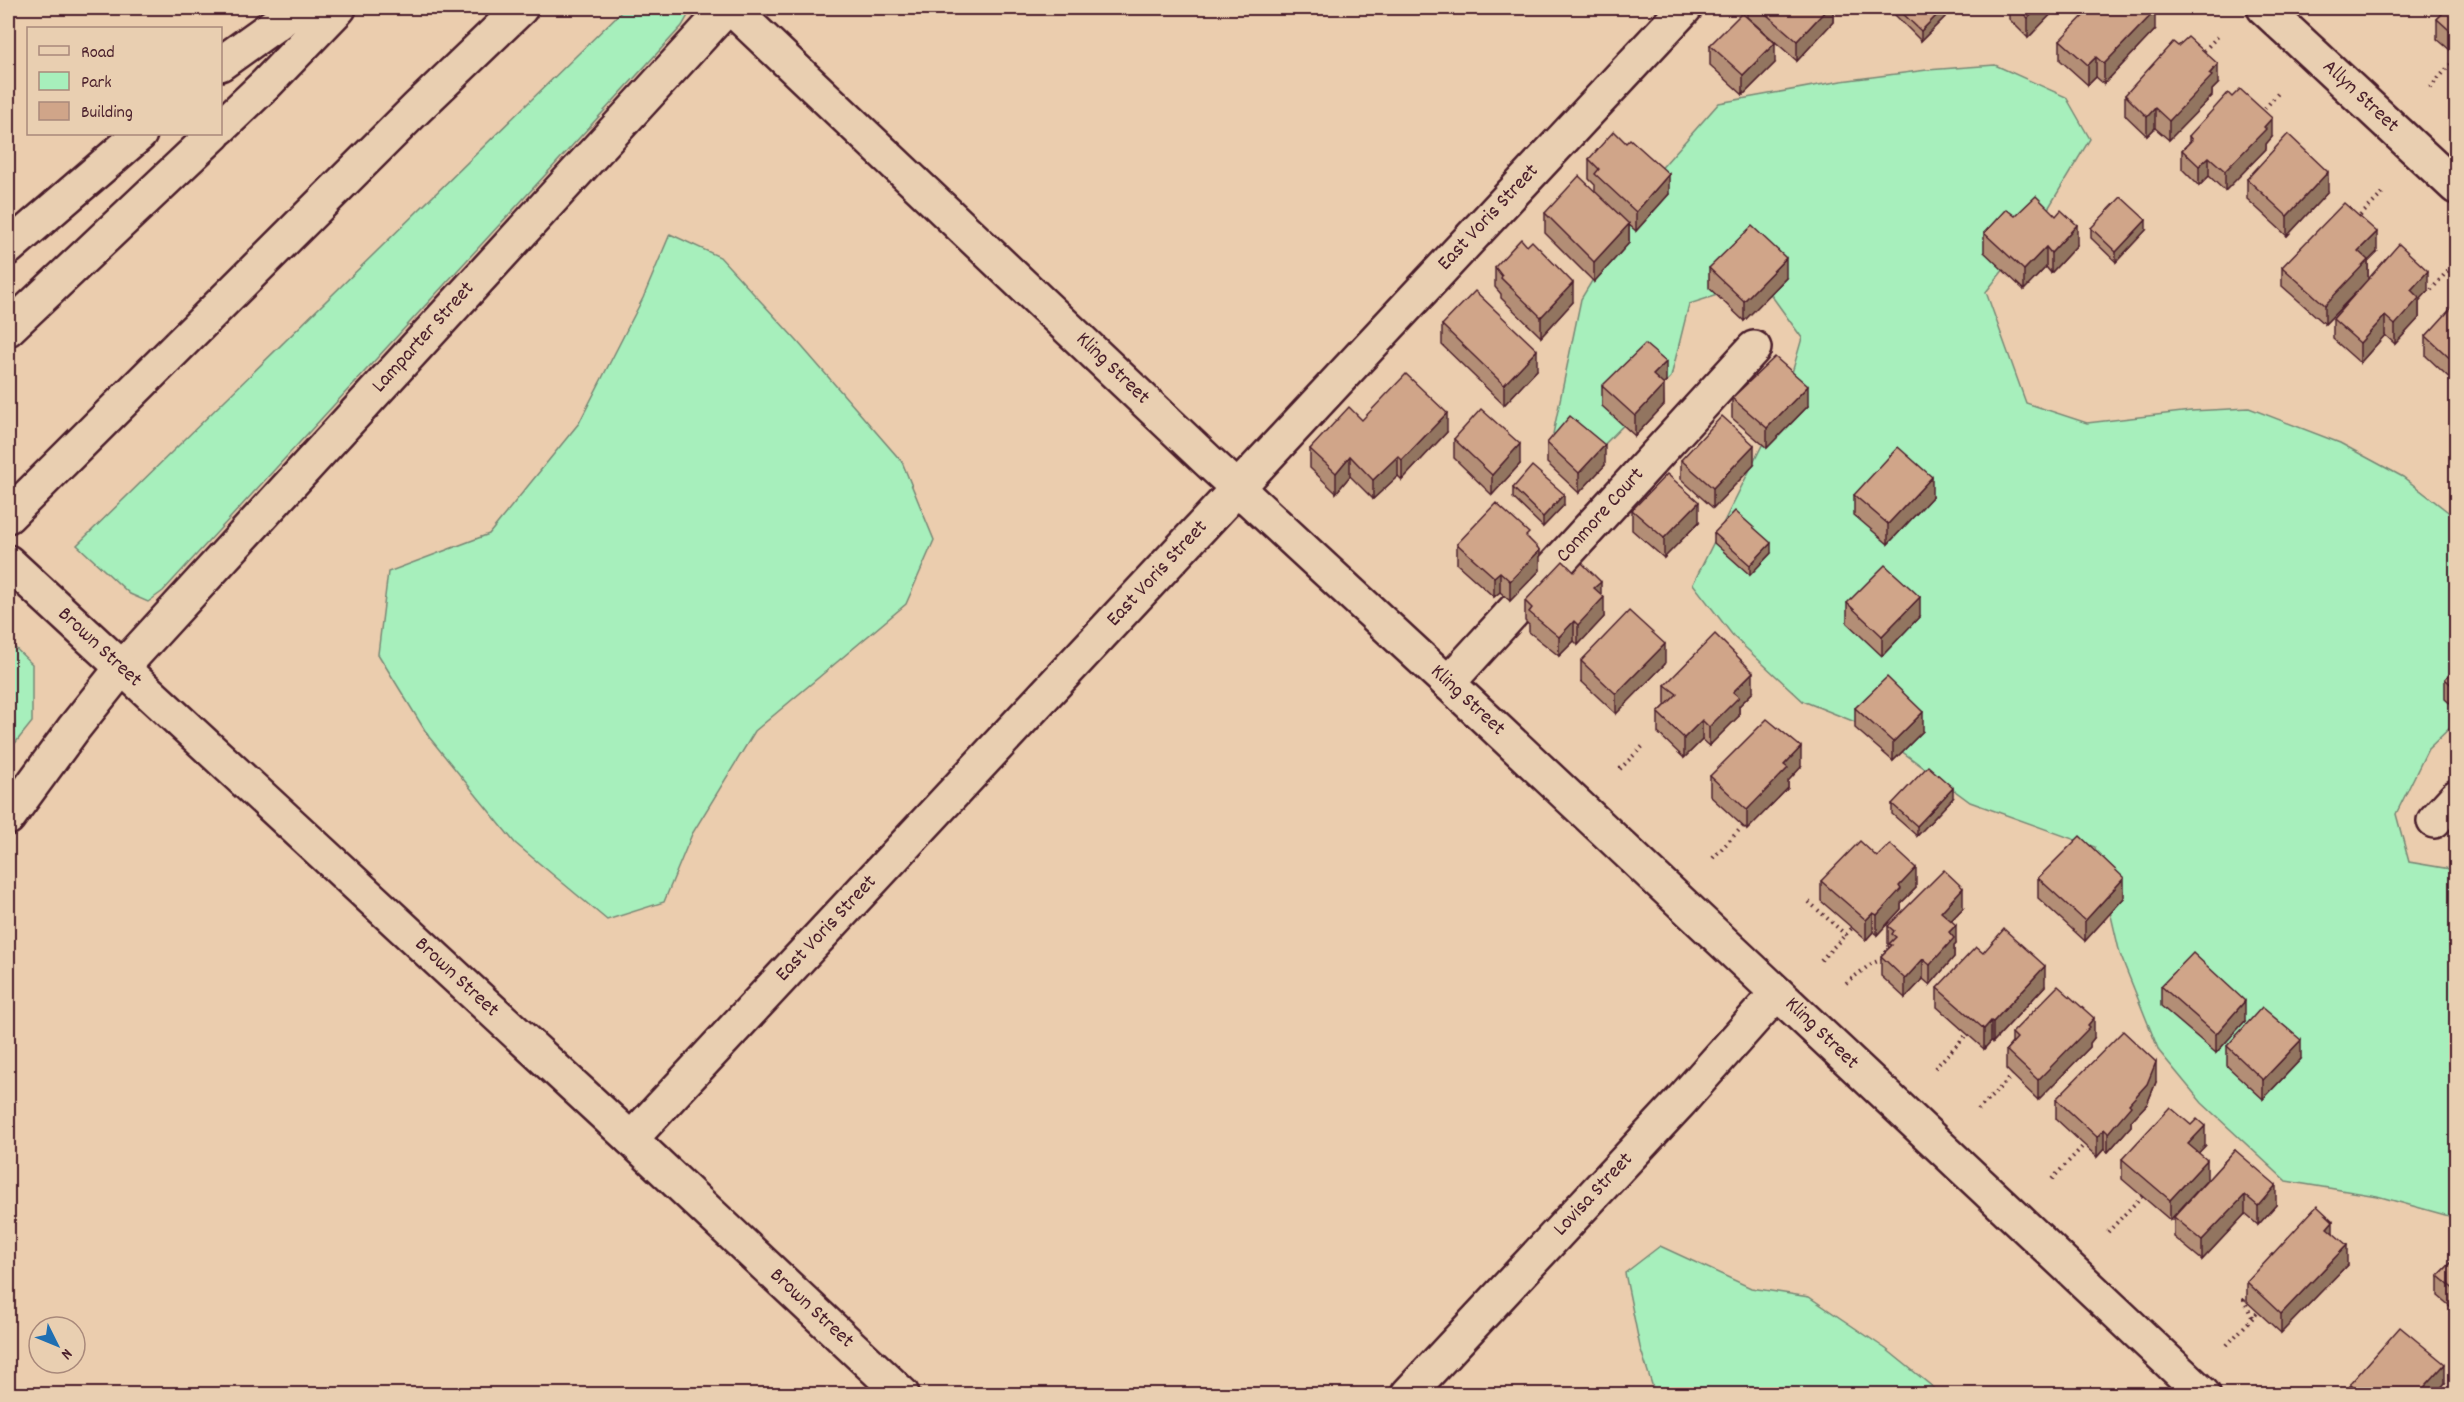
<svg xmlns="http://www.w3.org/2000/svg" width="2464" height="1402" font-family="Dekko,sans-serif">
	<style>
		.green { fill: #a7efbc; stroke: #788774; stroke-width: 1.5 }
		.lines { fill: none; stroke-linecap: round; stroke-linejoin: round }
		.minor-casing { stroke: #4a1f2b; stroke-width: 38 }
		.major-casing { stroke: #4a1f2b; stroke-width: 38 }
		.highway-casing { stroke: #4a1f2b; stroke-width: 38 }
		.path { stroke: #4a1f2b; stroke-width: 4; stroke-dasharray: 1.5 4.5; stroke-linecap: butt }
		.minor { stroke: #e9cfb1; stroke-width: 33 }
		.major { stroke: #e9cfb1; stroke-width: 33 }
		.highway { stroke: #e9cfb1; stroke-width: 33 }
		.wall { fill: #b38e76; stroke: #4a1f2b; stroke-width: 1.5 }
		.shaded-wall { fill: #927460; stroke: #4a1f2b; stroke-width: 1.5 }
		.building { fill: #d0a589; stroke: #4a1f2b; stroke-width: 1.5 }
		.labels { text-anchor: middle; dominant-baseline: central; stroke-width: 5; stroke-linejoin: round; paint-order: stroke }
		.street-label { font-size: 21px; fill: #4a1f2b; stroke: #e9cfb1 }
	</style>
	<rect width="100%" height="100%" fill="#ebcdae"/>
	<filter id="ink" filterUnits="userSpaceOnUse"><feTurbulence type="fractalNoise" baseFrequency=".0167" numOctaves="2"/><feDisplacementMap in="SourceGraphic" scale="12" xChannelSelector="R" yChannelSelector="G"/><feConvolveMatrix kernelMatrix="1 2 1 2 8 2 1 2 1" color-interpolation-filters="sRGB"/></filter>
	<g filter="url(#ink)">
		<!-- green -->
		<g class="green">
			<polygon points="625,8 690,8 691,10 682,26 163,591 148,602 130,594 77,545"/>
			<polygon points="1995,65 2066,97 2090,139 2037,227 1986,292 2026,403 2087,423 2191,411 2249,408 2340,443 2403,477 2456,518 2456,722 2428,749 2396,814 2409,862 2456,870 2456,1218 2377,1196 2286,1181 2202,1103 2159,1051 2120,954 2095,847 1970,802 1870,728 1803,701 1734,637 1693,584 1784,401 1802,338 1761,281 1689,304 1671,377 1591,458 1553,434 1581,299 1658,172 1719,103 1841,81 1927,70"/>
			<polygon points="670,234 720,257 797,341 902,462 934,540 906,604 755,731 692,834 664,902 607,920 515,843 429,737 378,654 388,572 489,534 579,423 643,298"/>
			<polygon points="8,641 32,664 32,722 8,752"/>
			<polygon points="1660,1246 1751,1288 1809,1297 1886,1349 1934,1388 1930,1394 1655,1394 1640,1347 1625,1273"/>
		</g>
		<g class="lines">
			<defs>
				<g id="minor">
					<polyline points="731,8 1207,460 1448,683 2203,1394"/>
					<polyline points="2264,8 2456,187"/>
					<polyline points="121,669 727,8"/>
					<polyline points="1448,683 1754,348"/>
					<polyline points="2434,821 2456,797"/>
					<polyline points="631,1139 1685,8"/>
					<polyline points="1408,1394 1681,1101 1777,993"/>
				</g>
				<g id="major">
					<polyline points="8,562 631,1139 902,1394"/>
					<polyline points="8,818 74,728 121,669"/>
				</g>
				<g id="highway">
					<polyline points="220,64 298,8"/>
					<polyline points="220,128 266,84 339,8"/>
					<polyline points="8,248 140,134"/>
					<polyline points="8,329 214,134"/>
					<polyline points="8,516 417,108 521,8"/>
				</g>
			</defs>
			<!-- minor casing -->
			<use href="#minor" class="minor-casing"/>
			<!-- major casing -->
			<use href="#major" class="major-casing"/>
			<!-- highway casing -->
			<use href="#highway" class="highway-casing"/>
			<!-- path -->
			<g class="path">
				<polyline points="2200,55 2220,34"/>
				<polyline points="2430,88 2456,58"/>
				<polyline points="2261,113 2280,91"/>
				<polyline points="2356,220 2385,191"/>
				<polyline points="2431,290 2456,261"/>
				<polyline points="1620,769 1645,744"/>
				<polyline points="1713,858 1743,826"/>
				<polyline points="1809,902 1846,935"/>
				<polyline points="1821,960 1852,928"/>
				<polyline points="1846,983 1871,964 1885,958"/>
				<polyline points="1935,1068 1967,1034"/>
				<polyline points="1978,1110 2012,1076"/>
				<polyline points="2052,1179 2084,1145"/>
				<polyline points="2108,1232 2142,1196"/>
				<polyline points="2249,1295 2244,1300 2252,1317"/>
				<polyline points="2227,1345 2258,1312"/>
			</g>
			<!-- minor -->
			<use href="#minor" class="minor"/>
			<!-- major -->
			<use href="#major" class="major"/>
			<!-- highway -->
			<use href="#highway" class="highway"/>
		</g>
		<!-- wall -->
		<g class="wall">
			<polygon points="1747,8 1833,8 1833,22 1797,61 1747,17"/>
			<polygon points="1893,8 1950,8 1950,12 1921,41 1893,13"/>
			<polygon points="2009,8 2057,8 2028,38 2009,19"/>
			<polygon points="2446,8 2457,8 2457,56 2437,39 2437,19 2446,10"/>
			<polygon points="2155,30 2104,84 2096,77 2088,85 2060,60 2060,40"/>
			<polygon points="1710,45 1775,63 1743,95 1710,65"/>
			<polygon points="2218,84 2212,90 2212,96 2169,140 2155,128 2147,136 2125,115 2125,95"/>
			<polygon points="2189,136 2272,137 2266,144 2266,149 2225,191 2209,176 2199,186 2182,169 2182,150 2189,143"/>
			<polygon points="1589,159 1669,194 1636,231 1629,225 1629,243 1594,282 1545,233 1545,213 1595,191 1595,185 1589,179"/>
			<polygon points="2247,179 2328,192 2287,236 2247,199"/>
			<polygon points="2015,216 2077,245 2051,273 2046,267 2024,290 1984,252 1984,233"/>
			<polygon points="2091,228 2146,230 2116,262 2091,238"/>
			<polygon points="2377,252 2368,261 2368,280 2428,291 2419,301 2419,318 2395,344 2385,335 2360,363 2333,339 2333,319 2365,284 2325,324 2282,286 2282,267"/>
			<polygon points="1495,267 1573,302 1541,337 1501,298 1501,294 1495,287"/>
			<polygon points="1709,268 1786,278 1744,321 1709,288"/>
			<polygon points="2457,305 2457,385 2426,356 2426,336"/>
			<polygon points="1442,325 1537,370 1504,405 1442,345"/>
			<polygon points="1666,382 1663,385 1664,405 1635,436 1602,406 1602,386"/>
			<polygon points="1732,398 1808,406 1767,448 1732,418"/>
			<polygon points="1362,420 1447,432 1402,480 1398,476 1373,499 1350,476 1336,493 1310,468 1310,449"/>
			<polygon points="1454,439 1520,464 1492,495 1454,458"/>
			<polygon points="1547,443 1605,465 1579,493 1547,463"/>
			<polygon points="1681,460 1754,465 1713,508 1681,479"/>
			<polygon points="1513,488 1564,505 1543,527 1513,498"/>
			<polygon points="1854,495 1932,497 1888,544 1854,515"/>
			<polygon points="1632,510 1699,522 1664,558 1632,530"/>
			<polygon points="1714,533 1771,553 1750,575 1714,543"/>
			<polygon points="1529,539 1540,570 1510,601 1500,592 1494,597 1457,564 1457,544"/>
			<polygon points="1574,572 1601,595 1604,617 1578,645 1574,641 1559,656 1529,632 1529,625 1525,621 1525,601"/>
			<polygon points="1847,603 1920,616 1882,656 1847,623"/>
			<polygon points="1581,661 1665,664 1616,714 1581,681"/>
			<polygon points="2457,667 2457,710 2445,699 2445,679"/>
			<polygon points="1665,685 1753,692 1739,706 1739,716 1709,746 1702,740 1684,758 1658,733 1658,713 1666,705 1665,704"/>
			<polygon points="1855,708 1923,731 1893,761 1855,728"/>
			<polygon points="1801,767 1788,781 1788,788 1747,830 1710,796 1710,776"/>
			<polygon points="1953,798 1917,836 1892,814 1892,804"/>
			<polygon points="1877,857 1916,888 1901,903 1901,909 1877,935 1873,932 1866,940 1821,901 1821,881"/>
			<polygon points="2038,878 2124,898 2085,941 2038,898"/>
			<polygon points="1963,908 1951,921 1956,944 1954,946 1954,957 1930,985 1923,979 1905,998 1881,976 1881,956 1889,948 1888,946 1888,926"/>
			<polygon points="1983,953 2045,986 1993,1042 1991,1041 1984,1049 1937,1007 1937,988"/>
			<polygon points="2161,986 2245,1021 2216,1053 2161,1006"/>
			<polygon points="2012,1033 2094,1038 2090,1043 2090,1047 2038,1100 2006,1069 2006,1050 2012,1043"/>
			<polygon points="2227,1046 2301,1059 2263,1099 2227,1066"/>
			<polygon points="2156,1082 2147,1104 2131,1121 2131,1126 2108,1152 2104,1149 2097,1157 2056,1119 2056,1099"/>
			<polygon points="2205,1146 2198,1153 2207,1180 2170,1220 2122,1179 2122,1159"/>
			<polygon points="2235,1150 2276,1205 2258,1225 2245,1214 2202,1260 2174,1237 2174,1217"/>
			<polygon points="2333,1233 2347,1265 2281,1333 2247,1302 2247,1282"/>
			<polygon points="2457,1257 2457,1312 2438,1296 2438,1276"/>
			<polygon points="2445,1383 2435,1395 2350,1395 2350,1384"/>
		</g>
		<!-- shaded-wall -->
		<g class="shaded-wall">
			<polygon points="1828,8 1833,8 1833,22 1797,61 1797,41"/>
			<polygon points="1944,8 1950,8 1950,12 1921,41 1921,31"/>
			<polygon points="2038,8 2057,8 2028,38 2028,18"/>
			<polygon points="2155,11 2155,30 2104,84 2104,64"/>
			<polygon points="1775,43 1775,63 1743,95 1743,75"/>
			<polygon points="2096,57 2096,77 2088,85 2088,65"/>
			<polygon points="2218,64 2218,84 2212,90 2212,96 2169,140 2169,121"/>
			<polygon points="2155,108 2155,128 2147,136 2147,117"/>
			<polygon points="2272,118 2272,137 2266,144 2266,149 2225,191 2225,171"/>
			<polygon points="2209,157 2209,176 2199,186 2199,166"/>
			<polygon points="2328,172 2328,192 2287,236 2287,216"/>
			<polygon points="1669,174 1669,194 1636,231 1636,212"/>
			<polygon points="2146,220 2146,230 2116,262 2116,252"/>
			<polygon points="1629,224 1629,243 1594,282 1594,262"/>
			<polygon points="2077,225 2077,245 2051,273 2051,253"/>
			<polygon points="2377,232 2377,252 2368,261 2368,280 2325,324 2325,305 2358,251"/>
			<polygon points="2046,247 2046,267 2024,290 2024,270"/>
			<polygon points="1786,258 1786,278 1744,321 1744,301"/>
			<polygon points="2428,271 2428,291 2419,301 2419,318 2395,344 2395,325 2411,290"/>
			<polygon points="1573,283 1573,302 1541,337 1541,317"/>
			<polygon points="2385,316 2385,335 2360,363 2360,343"/>
			<polygon points="1537,350 1537,370 1504,405 1504,385"/>
			<polygon points="1666,362 1666,382 1653,395 1653,375"/>
			<polygon points="1664,385 1664,405 1635,436 1635,416"/>
			<polygon points="1808,386 1808,406 1767,448 1767,428"/>
			<polygon points="1447,413 1447,432 1402,480 1402,460"/>
			<polygon points="1520,444 1520,464 1492,495 1492,475"/>
			<polygon points="1605,445 1605,465 1579,493 1579,473"/>
			<polygon points="1754,445 1754,465 1713,508 1713,488"/>
			<polygon points="1350,456 1350,476 1336,493 1336,473"/>
			<polygon points="1398,456 1398,476 1373,499 1373,480"/>
			<polygon points="1932,477 1932,497 1888,544 1888,524"/>
			<polygon points="1564,494 1564,505 1543,527 1543,517"/>
			<polygon points="1699,502 1699,522 1664,558 1664,538"/>
			<polygon points="1771,543 1771,553 1750,575 1750,565"/>
			<polygon points="1540,550 1540,570 1510,601 1510,581"/>
			<polygon points="1500,572 1500,592 1494,597 1494,577"/>
			<polygon points="1601,582 1601,600 1604,597 1604,617 1578,645 1578,625 1594,588"/>
			<polygon points="1920,597 1920,616 1882,656 1882,636"/>
			<polygon points="1574,621 1574,641 1559,656 1559,637"/>
			<polygon points="1665,644 1665,664 1616,714 1616,694"/>
			<polygon points="1753,672 1753,692 1739,706 1739,716 1709,746 1709,727 1733,692"/>
			<polygon points="1923,712 1923,731 1893,761 1893,742"/>
			<polygon points="1702,720 1702,740 1684,758 1684,738"/>
			<polygon points="1801,747 1801,767 1788,781 1788,788 1747,830 1747,810 1784,765"/>
			<polygon points="1953,788 1953,798 1917,836 1917,826"/>
			<polygon points="1916,868 1916,888 1901,903 1901,909 1877,935 1877,915 1899,886"/>
			<polygon points="2124,878 2124,898 2085,941 2085,921"/>
			<polygon points="1963,888 1963,908 1941,931 1941,912"/>
			<polygon points="1873,913 1873,932 1866,940 1866,920"/>
			<polygon points="1956,925 1956,944 1954,946 1954,957 1930,985 1930,965 1949,932"/>
			<polygon points="1923,959 1923,979 1905,998 1905,979"/>
			<polygon points="2045,966 2045,986 1993,1042 1993,1022"/>
			<polygon points="2245,1001 2245,1021 2216,1053 2216,1034"/>
			<polygon points="2094,1018 2094,1038 2090,1043 2090,1047 2038,1100 2038,1080"/>
			<polygon points="1991,1021 1991,1041 1984,1049 1984,1029"/>
			<polygon points="2301,1040 2301,1059 2263,1099 2263,1080"/>
			<polygon points="2156,1062 2156,1082 2147,1104 2131,1121 2131,1126 2108,1152 2108,1133 2129,1104"/>
			<polygon points="2205,1126 2205,1146 2188,1164 2188,1144"/>
			<polygon points="2104,1129 2104,1149 2097,1157 2097,1137"/>
			<polygon points="2207,1160 2207,1180 2170,1220 2170,1200"/>
			<polygon points="2276,1185 2276,1205 2258,1225 2258,1206"/>
			<polygon points="2245,1195 2245,1214 2202,1260 2202,1240"/>
			<polygon points="2333,1221 2333,1241 2327,1228"/>
			<polygon points="2347,1245 2347,1265 2281,1333 2281,1314"/>
			<polygon points="2445,1364 2445,1383 2435,1395 2417,1395"/>
		</g>
		<!-- building -->
		<g class="building">
			<polygon points="1759,8 1828,8 1797,41"/>
			<polygon points="1897,8 1944,8 1921,31"/>
			<polygon points="2017,8 2038,8 2028,18"/>
			<polygon points="2091,8 2151,8 2155,11 2104,64 2096,57 2088,65 2060,40"/>
			<polygon points="2446,8 2457,8 2457,37 2437,19 2447,9"/>
			<polygon points="1742,13 1775,43 1743,75 1710,45"/>
			<polygon points="2188,37 2218,64 2209,74 2212,76 2169,121 2155,108 2147,117 2125,95 2173,42 2178,46"/>
			<polygon points="2240,89 2272,118 2264,127 2266,129 2225,171 2209,157 2199,166 2182,150 2192,140 2189,136 2228,93 2232,97"/>
			<polygon points="1614,131 1626,143 1630,139 1669,174 1636,212 1595,174 1599,169 1589,159"/>
			<polygon points="2288,134 2328,172 2287,216 2247,179"/>
			<polygon points="1579,176 1629,224 1594,262 1545,213"/>
			<polygon points="2036,196 2056,216 2061,210 2077,225 2051,253 2046,247 2024,270 1984,233 2006,209 2015,216"/>
			<polygon points="2121,197 2146,220 2116,252 2091,228"/>
			<polygon points="2344,203 2377,232 2358,251 2368,260 2325,305 2282,267"/>
			<polygon points="1752,226 1786,258 1744,301 1709,268"/>
			<polygon points="1521,239 1527,246 1532,241 1573,283 1541,317 1501,278 1502,276 1495,267"/>
			<polygon points="2399,244 2428,271 2411,290 2419,298 2395,325 2385,316 2360,343 2333,319"/>
			<polygon points="1475,291 1537,350 1504,385 1442,325"/>
			<polygon points="2455,304 2457,305 2457,365 2426,336"/>
			<polygon points="1645,344 1666,362 1653,375 1664,385 1635,416 1602,386"/>
			<polygon points="1775,357 1808,386 1767,428 1732,398"/>
			<polygon points="1406,374 1447,413 1402,460 1398,456 1373,480 1350,456 1336,473 1310,449 1349,407 1362,420"/>
			<polygon points="1481,409 1520,444 1492,475 1454,439"/>
			<polygon points="1570,416 1605,445 1579,473 1547,443"/>
			<polygon points="1722,416 1754,445 1713,488 1681,460"/>
			<polygon points="1898,447 1932,477 1888,524 1854,495"/>
			<polygon points="1532,466 1564,494 1543,517 1513,488"/>
			<polygon points="1667,474 1699,502 1664,538 1632,510"/>
			<polygon points="1496,503 1529,533 1526,536 1540,550 1510,581 1500,572 1494,577 1457,544"/>
			<polygon points="1735,511 1771,543 1750,565 1714,533"/>
			<polygon points="1563,561 1574,572 1582,563 1601,582 1594,588 1604,597 1578,625 1574,621 1559,637 1529,612 1532,608 1525,601"/>
			<polygon points="1885,565 1920,597 1882,636 1847,603"/>
			<polygon points="1629,611 1665,644 1616,694 1581,661"/>
			<polygon points="1715,634 1753,672 1733,692 1739,697 1709,727 1702,720 1684,738 1658,713 1677,694 1665,685"/>
			<polygon points="2457,667 2457,690 2445,679"/>
			<polygon points="1887,677 1923,712 1893,742 1855,708"/>
			<polygon points="1767,719 1801,747 1784,765 1788,768 1747,810 1710,776"/>
			<polygon points="1928,766 1953,788 1917,826 1892,804"/>
			<polygon points="2080,836 2124,878 2085,921 2038,878"/>
			<polygon points="1860,841 1877,857 1890,844 1916,868 1899,886 1901,889 1877,915 1873,913 1866,920 1821,881"/>
			<polygon points="1944,870 1963,888 1941,912 1956,925 1949,932 1954,938 1930,965 1923,959 1905,979 1881,956 1892,945 1889,944 1896,937 1892,934 1894,931 1888,926"/>
			<polygon points="2004,929 2045,966 1993,1022 1991,1021 1984,1029 1937,988 1976,947 1983,953"/>
			<polygon points="2193,953 2245,1001 2216,1034 2161,986"/>
			<polygon points="2058,986 2094,1018 2088,1025 2090,1027 2038,1080 2006,1050 2017,1038 2012,1033"/>
			<polygon points="2262,1007 2301,1040 2263,1080 2227,1046"/>
			<polygon points="2123,1031 2156,1062 2147,1084 2129,1104 2131,1106 2108,1133 2104,1129 2097,1137 2056,1099"/>
			<polygon points="2170,1107 2191,1125 2197,1119 2205,1126 2188,1144 2207,1160 2170,1200 2122,1159"/>
			<polygon points="2235,1150 2276,1185 2258,1206 2245,1195 2202,1240 2174,1217"/>
			<polygon points="2317,1206 2333,1221 2327,1228 2347,1245 2281,1314 2247,1282"/>
			<polygon points="2457,1257 2457,1292 2438,1276"/>
			<polygon points="2400,1327 2445,1364 2417,1395 2362,1395 2350,1384"/>
		</g>
	</g>
	<g class="labels">
		<!-- street labels -->
		<g class="street-label">
			<text transform="translate(2360 97) rotate(43)">Allyn Street</text>
			<text transform="translate(1489 218) rotate(-47)">East Voris Street</text>
			<text transform="translate(424 338) rotate(-48)">Lamparter Street</text>
			<text transform="translate(1112 369) rotate(44)">Kling Street</text>
			<text transform="translate(1601 516) rotate(-48)">Conmore Court</text>
			<text transform="translate(1158 574) rotate(-47)">East Voris Street</text>
			<text transform="translate(99 648) rotate(43)">Brown Street</text>
			<text transform="translate(1467 701) rotate(43)">Kling Street</text>
			<text transform="translate(827 929) rotate(-47)">East Voris Street</text>
			<text transform="translate(456 978) rotate(43)">Brown Street</text>
			<text transform="translate(1821 1034) rotate(44)">Kling Street</text>
			<text transform="translate(1594 1195) rotate(-47)">Lovisa Street</text>
			<text transform="translate(811 1309) rotate(43)">Brown Street</text>
		</g>
	</g>
	<!-- margin -->
	<rect width="2464" height="1402" fill="none" stroke="#e9cfb1" stroke-width="30"/>
	<rect x="15" y="15" width="2434" height="1372" fill="none" stroke="#4a1f2b" stroke-width="2" filter="url(#ink)"/>
	<!-- legend -->
	<rect x="27" y="27" width="195" height="108" fill="#e9cfb1" stroke="#a9897b" stroke-width="1.5"/>
	<rect x="39" y="46" width="30" height="9" fill="#e9cfb1" stroke="#a9897b" stroke-width="1.5"/>
	<text x="81" y="57" font-size="18" fill="#4a1f2b">Road</text>
	<rect x="39" y="72" width="30" height="18" fill="#a7efbc" stroke="#a9897b" stroke-width="1.5"/>
	<text x="81" y="87" font-size="18" fill="#4a1f2b">Park</text>
	<rect x="39" y="102" width="30" height="18" fill="#d0a589" stroke="#a9897b" stroke-width="1.5"/>
	<text x="81" y="117" font-size="18" fill="#4a1f2b">Building</text>
	<!-- north arrow -->
	<g transform="translate(57 1345) rotate(133)"><circle r="28" fill="#e9cfb1" stroke="#a9897b" stroke-width="1.5"/>
	<path d="M0-4.5L10 22L0 15L-10 22Z" fill="#1f6fb2"/>
	<text y="-9" font-size="16" font-weight="bold" text-anchor="middle" fill="#4a1f2b">N</text>
	</g>
</svg>
